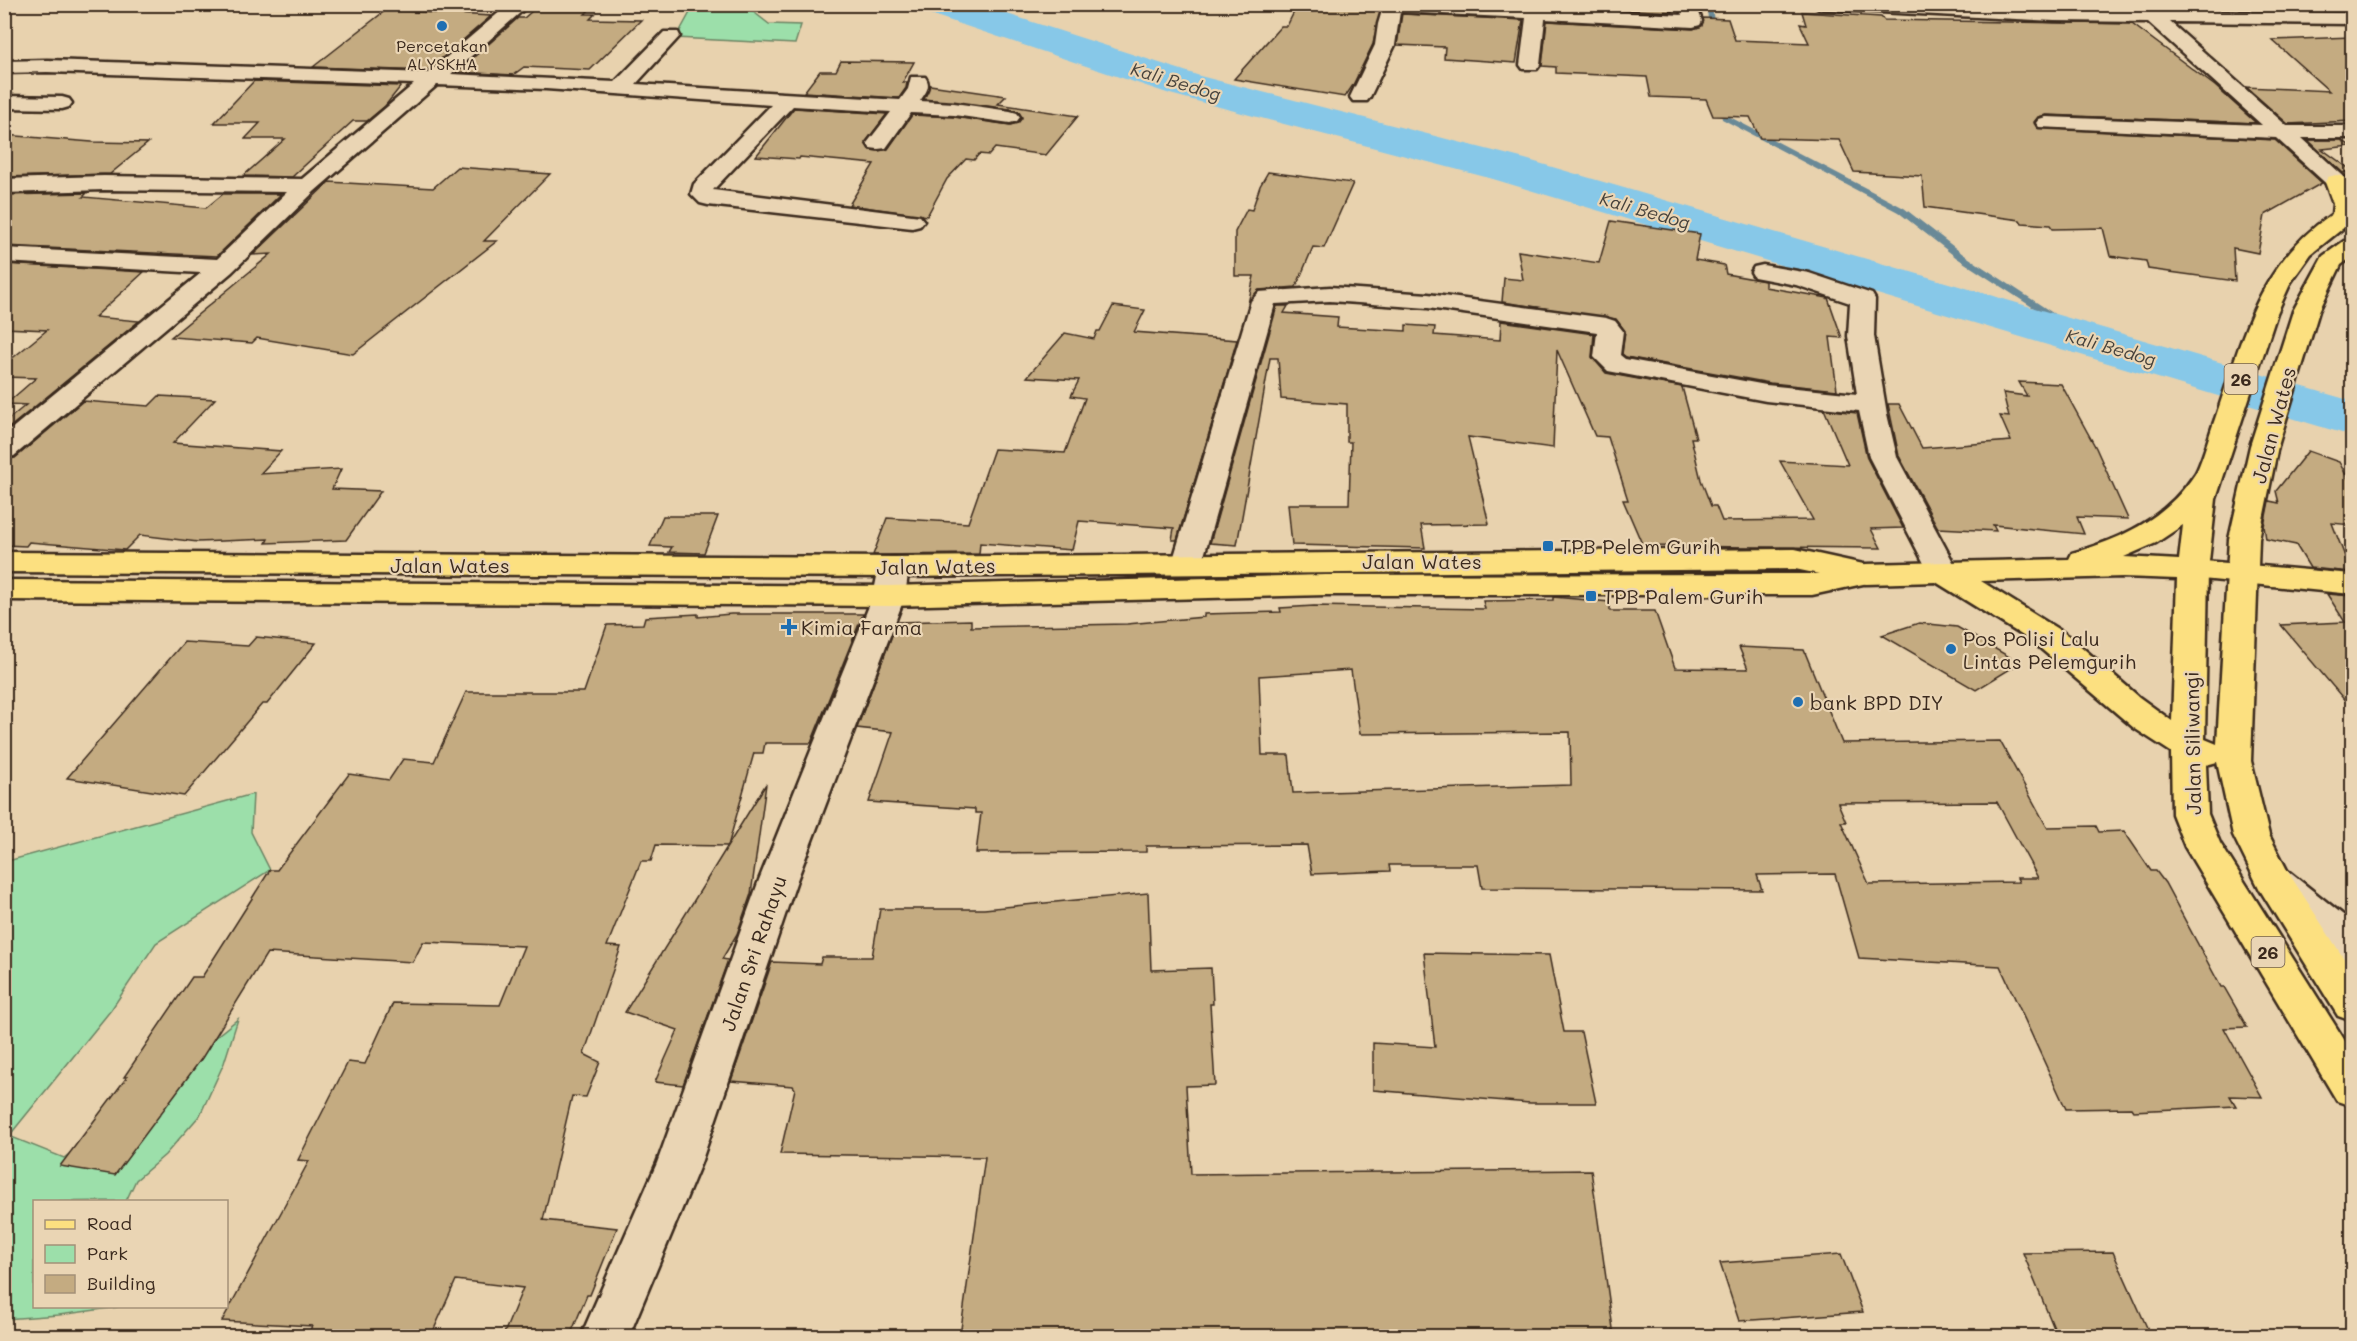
<svg xmlns="http://www.w3.org/2000/svg" width="2357" height="1341" font-family="Mali,sans-serif">
	<style>
		.green { fill: #9cdfaa; stroke: #6c8464; stroke-width: 1.5 }
		.lines { fill: none; stroke-linecap: round; stroke-linejoin: round }
		.stream { fill: #698997; fill-rule: evenodd }
		.river { fill: #87c8e8; fill-rule: evenodd }
		.building { fill: #c4ab81; stroke: #3b2a1e; stroke-width: 1.5; fill-rule: evenodd }
		.minor-casing { stroke: #3b2a1e; stroke-width: 5 }
		.major-casing { stroke: #3b2a1e; stroke-width: 5 }
		.highway-casing { stroke: #3b2a1e; stroke-width: 5 }
		.minor { fill: #ead5b4; fill-rule: evenodd }
		.major { fill: #fce080; fill-rule: evenodd }
		.highway { fill: #fce080; fill-rule: evenodd }
		.poi-dot { fill: #1f6fb2; stroke: #ead5b4; stroke-width: 2 }
		.labels { text-anchor: middle; dominant-baseline: central; stroke-width: 4.5; stroke-linejoin: round; paint-order: stroke }
		.far-poi-label { font-size: 16px; fill: #3b2a1e; stroke: #ead5b4 }
		.far-water-label { font-size: 18px; font-style: italic; fill: #46423c; stroke: #ead5b4 }
		.shield { fill: #ead5b4; stroke: #705d4b; stroke-width: 1.5 }
		.shield-label { font-size: 18px; font-weight: bold; fill: #3b2a1e }
		.street-label { font-size: 20px; fill: #3b2a1e; stroke: #ead5b4 }
		.poi-label { font-size: 20px; fill: #3b2a1e; stroke: #ead5b4; text-anchor: start }
	</style>
	<rect width="100%" height="100%" fill="#e8d2ae"/>
	<filter id="ink" filterUnits="userSpaceOnUse"><feTurbulence type="fractalNoise" baseFrequency=".0167" numOctaves="2"/><feDisplacementMap in="SourceGraphic" scale="12" xChannelSelector="R" yChannelSelector="G"/><feConvolveMatrix kernelMatrix="1 2 1 2 8 2 1 2 1" color-interpolation-filters="sRGB"/></filter>
	<g filter="url(#ink)">
		<!-- green -->
		<g class="green">
			<polygon points="692,9 751,10 769,24 801,25 795,44 676,38"/>
			<polygon points="253,794 251,832 270,870 156,943 111,1010 9,1136 64,1158 238,1019 224,1063 200,1115 165,1155 136,1180 126,1201 34,1202 34,1306 118,1307 59,1315 5,1319 4,862"/>
		</g>
		<g class="lines">
			<!-- stream -->
			<g class="stream">
				<polygon points="1706,4 1712,4 1715,33 1710,32"/>
				<polygon points="1718,98 1725,100 1728,116 1904,208 1963,254 2097,342 2092,345 2089,344 1957,258 1898,212 1722,119"/>
			</g>
			<!-- river -->
			<polygon class="river" points="919,4 976,4 1200,76 1525,159 2352,401 2352,436 1493,179 1170,94 924,12"/>
		</g>
		<!-- building -->
		<g class="building">
			<polygon points="540,4 595,4 585,14 595,14 590,19 641,20 590,70 524,67 513,75 457,72 518,18 524,18"/>
			<polygon points="1298,4 1382,4 1373,44 1353,85 1345,97 1234,79 1281,26 1287,26"/>
			<polygon points="1525,4 1671,4 1672,12"/>
			<polygon points="386,10 491,16 427,71 313,67"/>
			<polygon points="1802,12 1881,17 1884,20 2132,24 2215,86 2256,123 2046,115 2038,117 2034,122 2037,128 2275,140 2322,183 2265,215 2258,253 2233,248 2235,281 2148,269 2146,261 2110,256 2103,228 2053,229 2050,225 2022,223 2020,220 1925,207 1922,176 1854,172 1839,140 1760,138 1750,117 1713,116 1706,99 1651,97 1647,77 1556,73 1556,67 1542,66 1547,21 1693,29 1702,26 1703,18 1728,19 1735,40 1809,43 1800,24 1806,25"/>
			<polygon points="1402,14 1523,20 1516,63 1444,58 1445,47 1397,45"/>
			<polygon points="2352,37 2352,121 2288,124 2246,87 2329,91 2272,40"/>
			<polygon points="841,61 914,62 903,82 907,82 906,88 899,98 804,92 820,71 836,71"/>
			<polygon points="254,81 401,86 385,106 367,121 353,121 292,177 243,176 285,139 245,139 260,123 214,123"/>
			<polygon points="930,85 1006,96 998,104 1078,116 1046,155 995,148 989,155 979,154 974,160 966,159 947,179 927,216 849,205 874,164 800,157 799,159 756,156 794,108 887,114 865,143 870,150 878,151 888,149 912,115 954,117 1010,125 1018,123 1022,118 1019,112 1010,109 924,99"/>
			<polygon points="4,135 92,142 148,143 110,174 4,177"/>
			<polygon points="2308,140 2341,140 2351,146 2322,149 2351,170 2343,173"/>
			<polygon points="457,167 550,174 484,241 497,241 353,354 257,338 252,343 171,337 271,254 253,255 329,182 433,188"/>
			<polygon points="1268,172 1353,183 1324,248 1313,247 1296,287 1259,290 1248,304 1254,276 1235,276 1235,232 1247,209 1252,210 1260,186"/>
			<polygon points="87,193 83,197 206,208 223,194 281,194 217,256 4,246 4,195"/>
			<polygon points="1611,221 1700,234 1695,260 1724,265 1726,274 1765,281 1765,287 1828,298 1842,338 1830,337 1837,390 1770,383 1626,357 1622,354 1625,331 1616,319 1502,302 1504,278 1523,280 1518,251 1599,263"/>
			<polygon points="4,264 144,272 95,317 139,321 4,432 4,423 26,405 6,404 36,378 4,377 4,365 47,330 4,328"/>
			<polygon points="1113,306 1145,310 1134,332 1237,340 1177,540 1172,540 1174,528 1079,521 1072,550 980,543 979,554 873,555 887,518 968,523 994,449 1065,453 1085,398 1071,396 1079,380 1027,377 1065,333 1094,339 1097,331 1100,331"/>
			<polygon points="1277,306 1288,306 1284,313 1338,317 1337,327 1406,331 1406,325 1435,327 1434,335 1500,340 1501,321 1594,334 1592,357 1606,373 1682,387 1696,438 1691,438 1701,480 1711,506 1716,506 1722,521 1813,520 1780,461 1848,465 1824,409 1857,413 1867,458 1903,528 1871,529 1881,548 1643,546 1623,500 1628,500 1608,437 1595,436 1557,350 1553,448 1468,437 1489,524 1421,525 1425,548 1292,545 1288,504 1349,504 1351,442 1347,442 1347,404 1281,399 1278,358 1270,358 1237,545 1210,543"/>
			<polygon points="2019,382 2061,384 2096,448 2128,519 2077,517 2084,534 1993,525 1996,531 1938,528 1899,456 1888,404 1899,404 1922,448 2011,441 2000,416 2009,417 2003,393 2027,396"/>
			<polygon points="159,396 215,399 173,443 281,451 260,474 341,469 332,489 381,491 346,540 266,543 268,539 198,542 140,535 125,550 29,542 26,546 4,545 4,460 15,458 83,401 149,406"/>
			<polygon points="2308,451 2339,462 2352,486 2352,525 2332,523 2351,572 2310,568 2296,545 2266,539 2264,526 2269,501 2279,503 2276,491"/>
			<polygon points="663,516 718,516 704,553 669,552 672,547 650,546"/>
			<polygon points="2327,594 2352,596 2352,709 2281,625 2345,622"/>
			<path d="M1553,597L1610,602V611H1655L1675,668L1748,669L1739,647L1804,650L1842,743L2000,741L2047,827L2096,826L2099,832L2124,831L2151,871H2156L2165,883L2221,987H2224L2247,1027L2224,1028L2262,1097L2230,1096L2236,1106L2133,1111L2131,1108L2066,1109L2000,966L1859,958L1835,874L1757,875L1762,890L1482,888L1478,865H1389L1390,871L1312,874L1307,845L1146,846V852L976,853L981,813H975V809L869,802L893,732L857,728L897,622L971,620V627L1127,624L1204,617V614L1281,612L1280,608L1314,606L1485,609L1483,601L1553,600ZM1351,670L1360,734L1570,732L1571,785L1293,793L1289,755H1262L1259,676ZM1997,802L2038,878H2017L2019,882L1869,884L1841,822H1846L1838,803Z"/>
			<polygon points="698,614 698,617 731,614 863,614 811,743 765,743 763,753 754,753 728,846 656,845 651,861 641,861 607,946 621,947 584,1054 600,1062 586,1097 572,1096 543,1220 617,1228 590,1295 587,1295 570,1336 503,1336 523,1288 456,1280 431,1336 307,1336 312,1326 222,1321 309,1161 298,1160 348,1062 365,1064 393,1003 500,1005 524,946 423,942 413,962 267,953 202,1058 115,1175 60,1166 127,1077 124,1077 192,977 202,977 270,870 277,870 349,774 389,780 403,759 434,762 466,692 584,692 607,625 643,624 645,617"/>
			<polygon points="1919,623 1957,627 2020,663 1976,690 1882,635"/>
			<polygon points="256,637 316,643 267,704 262,704 184,796 67,778 184,642 248,646"/>
			<polygon points="766,784 751,894 737,934 722,959 728,960 683,1085 655,1082 678,1030 625,1012"/>
			<polygon points="1148,893 1151,970 1211,968 1213,1004 1210,1004 1215,1085 1186,1086 1191,1174 1591,1170 1614,1336 960,1336 985,1157 780,1154 795,1089 793,1086 731,1081 772,962 820,964 822,957 872,957 880,909 984,909"/>
			<polygon points="1424,953 1549,955 1564,1032 1581,1032 1596,1103 1530,1103 1373,1090 1373,1043 1435,1047"/>
			<polygon points="2113,1252 2149,1332 2056,1333 2023,1253"/>
			<polygon points="1841,1254 1863,1312 1739,1321 1720,1263"/>
		</g>
		<g class="lines">
			<defs>
				<g id="minor">
					<path d="M509,4H530L451,74L615,82L664,32H678L680,36L636,84L900,100L908,89L911,77H925C932,86 925,93 920,101L954,103L1010,111L1017,113L1020,117L1017,121L1010,123L954,115L911,113L886,148L878,149L870,148L867,143L891,112L793,106L713,190L920,216L924,221L920,226L912,228L708,205L700,203L691,194L694,184L771,105L546,89L437,85L315,191L232,272L14,456L4,458V435L201,273L4,262V248L217,259L287,192L104,190L4,193V179L104,176L302,179L414,84L47,72L4,73V61L47,60L428,73Z"/>
					<polygon points="1384,4 1473,4 1682,15 1678,4 1696,4 1702,21 1700,25 1693,27 1545,19 1540,65 1537,69 1523,69 1520,65 1526,18 1400,12 1395,45 1370,97 1367,101 1353,101 1350,97 1375,45 1378,24"/>
					<polygon points="1810,4 1948,4 2054,9 2352,13 2352,24 2170,22 2287,126 2352,126 2352,138 2302,138 2352,184 2352,202 2344,200 2276,138 2039,127 2036,123 2039,119 2046,117 2262,125 2148,22 2054,21 1819,9"/>
					<polygon points="4,96 62,97 69,99 72,103 69,107 62,109 4,108"/>
					<polygon points="1763,265 1809,273 1872,294 1875,299 1874,336 1887,414 1897,457 1959,573 1955,580 1944,583 1933,580 1929,573 1869,457 1859,411 1766,401 1608,371 1594,357 1597,332 1428,308 1330,301 1275,304 1202,563 1198,570 1187,573 1176,570 1172,563 1251,301 1259,292 1330,287 1428,294 1606,318 1615,321 1623,331 1620,355 1625,359 1766,385 1857,394 1848,336 1850,303 1796,285 1754,277 1751,272 1754,267"/>
					<polygon points="894,557 905,560 909,567 905,596 797,880 701,1163 629,1336 581,1336 657,1163 759,880 873,596 879,567 883,560"/>
					<polygon points="2275,866 2288,871 2352,922 2352,964 2338,959 2318,936 2262,891 2256,881 2262,871"/>
				</g>
				<g id="major">
					<polygon points="1795,549 1877,567 1881,574 1877,581 1812,595 1326,595 889,606 4,600 4,580 889,586 1326,575 1819,574 1795,569 894,577 4,572 4,552 894,557"/>
					<polygon points="2193,560 2352,574 2352,594 2182,577 2178,570 2182,563"/>
				</g>
				<path id="highway" d="M2336,175L2344,177L2352,196V221L2311,254L2291,282L2277,313L2216,499L2208,570L2205,739L2217,744L2229,539L2250,446L2293,311L2323,256L2344,241L2352,239V257L2341,265L2319,311L2278,446L2259,539L2251,761L2269,835L2288,872L2352,971V1021L2338,1016L2260,890L2233,835L2217,762L2206,765L2208,814L2220,843L2352,1052V1106L2337,1101L2185,847L2172,814L2171,752L2134,728L2033,642L1936,582L1866,584L1855,581L1851,574L1855,567L1866,564L2069,559L2072,553C2122,539 2166,518 2195,474C2202,463 2210,432 2215,419C2243,338 2257,265 2332,214L2333,204L2325,182L2328,177ZM2183,525L2179,560L2124,557L2156,543ZM2123,577L2177,579L2172,721L2139,697L2069,636L1981,581Z"/>
			</defs>
			<!-- minor casing -->
			<use href="#minor" class="minor-casing"/>
			<!-- major casing -->
			<use href="#major" class="major-casing"/>
			<!-- highway casing -->
			<use href="#highway" class="highway-casing"/>
			<!-- minor -->
			<use href="#minor" class="minor"/>
			<!-- major -->
			<use href="#major" class="major"/>
			<!-- highway -->
			<use href="#highway" class="highway"/>
		</g>
	</g>
	<!-- markers -->
	<g class="poi-dot">
		<circle cx="442" cy="26" r="6"/>
		<rect x="1542" y="540" width="12" height="12" rx="3"/>
		<rect x="1585" y="590" width="12" height="12" rx="3"/>
		<path d="M786 618h6v6h6v6h-6v6h-6v-6h-6v-6h6z"/>
		<circle cx="1951" cy="649" r="6"/>
		<circle cx="1798" cy="702" r="6"/>
	</g>
	<g class="labels">
		<!-- far-poi labels -->
		<g class="far-poi-label">
			<text x="442" y="45">Percetakan<tspan x="442" dy="18">ALYSKHA</tspan></text>
		</g>
		<!-- far-water labels -->
		<g class="far-water-label">
			<text transform="translate(1176 81) rotate(17)">Kali Bedog</text>
			<text transform="translate(1645 210) rotate(16)">Kali Bedog</text>
			<text transform="translate(2111 347) rotate(16)">Kali Bedog</text>
		</g>
		<!-- shield labels -->
		<g class="shield">
			<rect x="2224.5" y="364" width="33" height="30" rx="4.5"/>
			<rect x="2251.5" y="937" width="33" height="30" rx="4.5"/>
		</g>
		<g class="shield-label">
			<text x="2241" y="379">26</text>
			<text x="2268" y="952">26</text>
		</g>
		<!-- street labels -->
		<g class="street-label">
			<text transform="translate(2273 425) rotate(-75)">Jalan Wates</text>
			<text x="1422" y="561">Jalan Wates</text>
			<text x="450" y="565">Jalan Wates</text>
			<text transform="translate(936 566) rotate(-1)">Jalan Wates</text>
			<text transform="translate(2192 743) rotate(-91)">Jalan Siliwangi</text>
			<text transform="translate(753 953) rotate(-71)">Jalan Sri Rahayu</text>
		</g>
		<!-- poi labels -->
		<g class="poi-label">
			<text x="1560" y="546">TPB Pelem Gurih</text>
			<text x="1603" y="596">TPB Palem Gurih</text>
			<text x="801" y="627">Kimia Farma</text>
			<text x="1963" y="638">Pos Polisi Lalu<tspan x="1963" dy="23">Lintas Pelemgurih</tspan></text>
			<text x="1810" y="702">bank BPD DIY</text>
		</g>
	</g>
	<!-- margin -->
	<rect width="2357" height="1341" fill="none" stroke="#ead5b4" stroke-width="24"/>
	<rect x="12" y="12" width="2333" height="1317" fill="none" stroke="#3b2a1e" stroke-width="2" filter="url(#ink)"/>
	<!-- legend -->
	<rect x="33" y="1200" width="195" height="108" fill="#ead5b4" stroke="#a49178" stroke-width="1.5"/>
	<rect x="45" y="1220" width="30" height="9" fill="#fce080" stroke="#a49178" stroke-width="1.5"/>
	<text x="87" y="1230" font-size="18" fill="#3b2a1e">Road</text>
	<rect x="45" y="1245" width="30" height="18" fill="#9cdfaa" stroke="#a49178" stroke-width="1.5"/>
	<text x="87" y="1260" font-size="18" fill="#3b2a1e">Park</text>
	<rect x="45" y="1275" width="30" height="18" fill="#c4ab81" stroke="#a49178" stroke-width="1.5"/>
	<text x="87" y="1290" font-size="18" fill="#3b2a1e">Building</text>
</svg>
